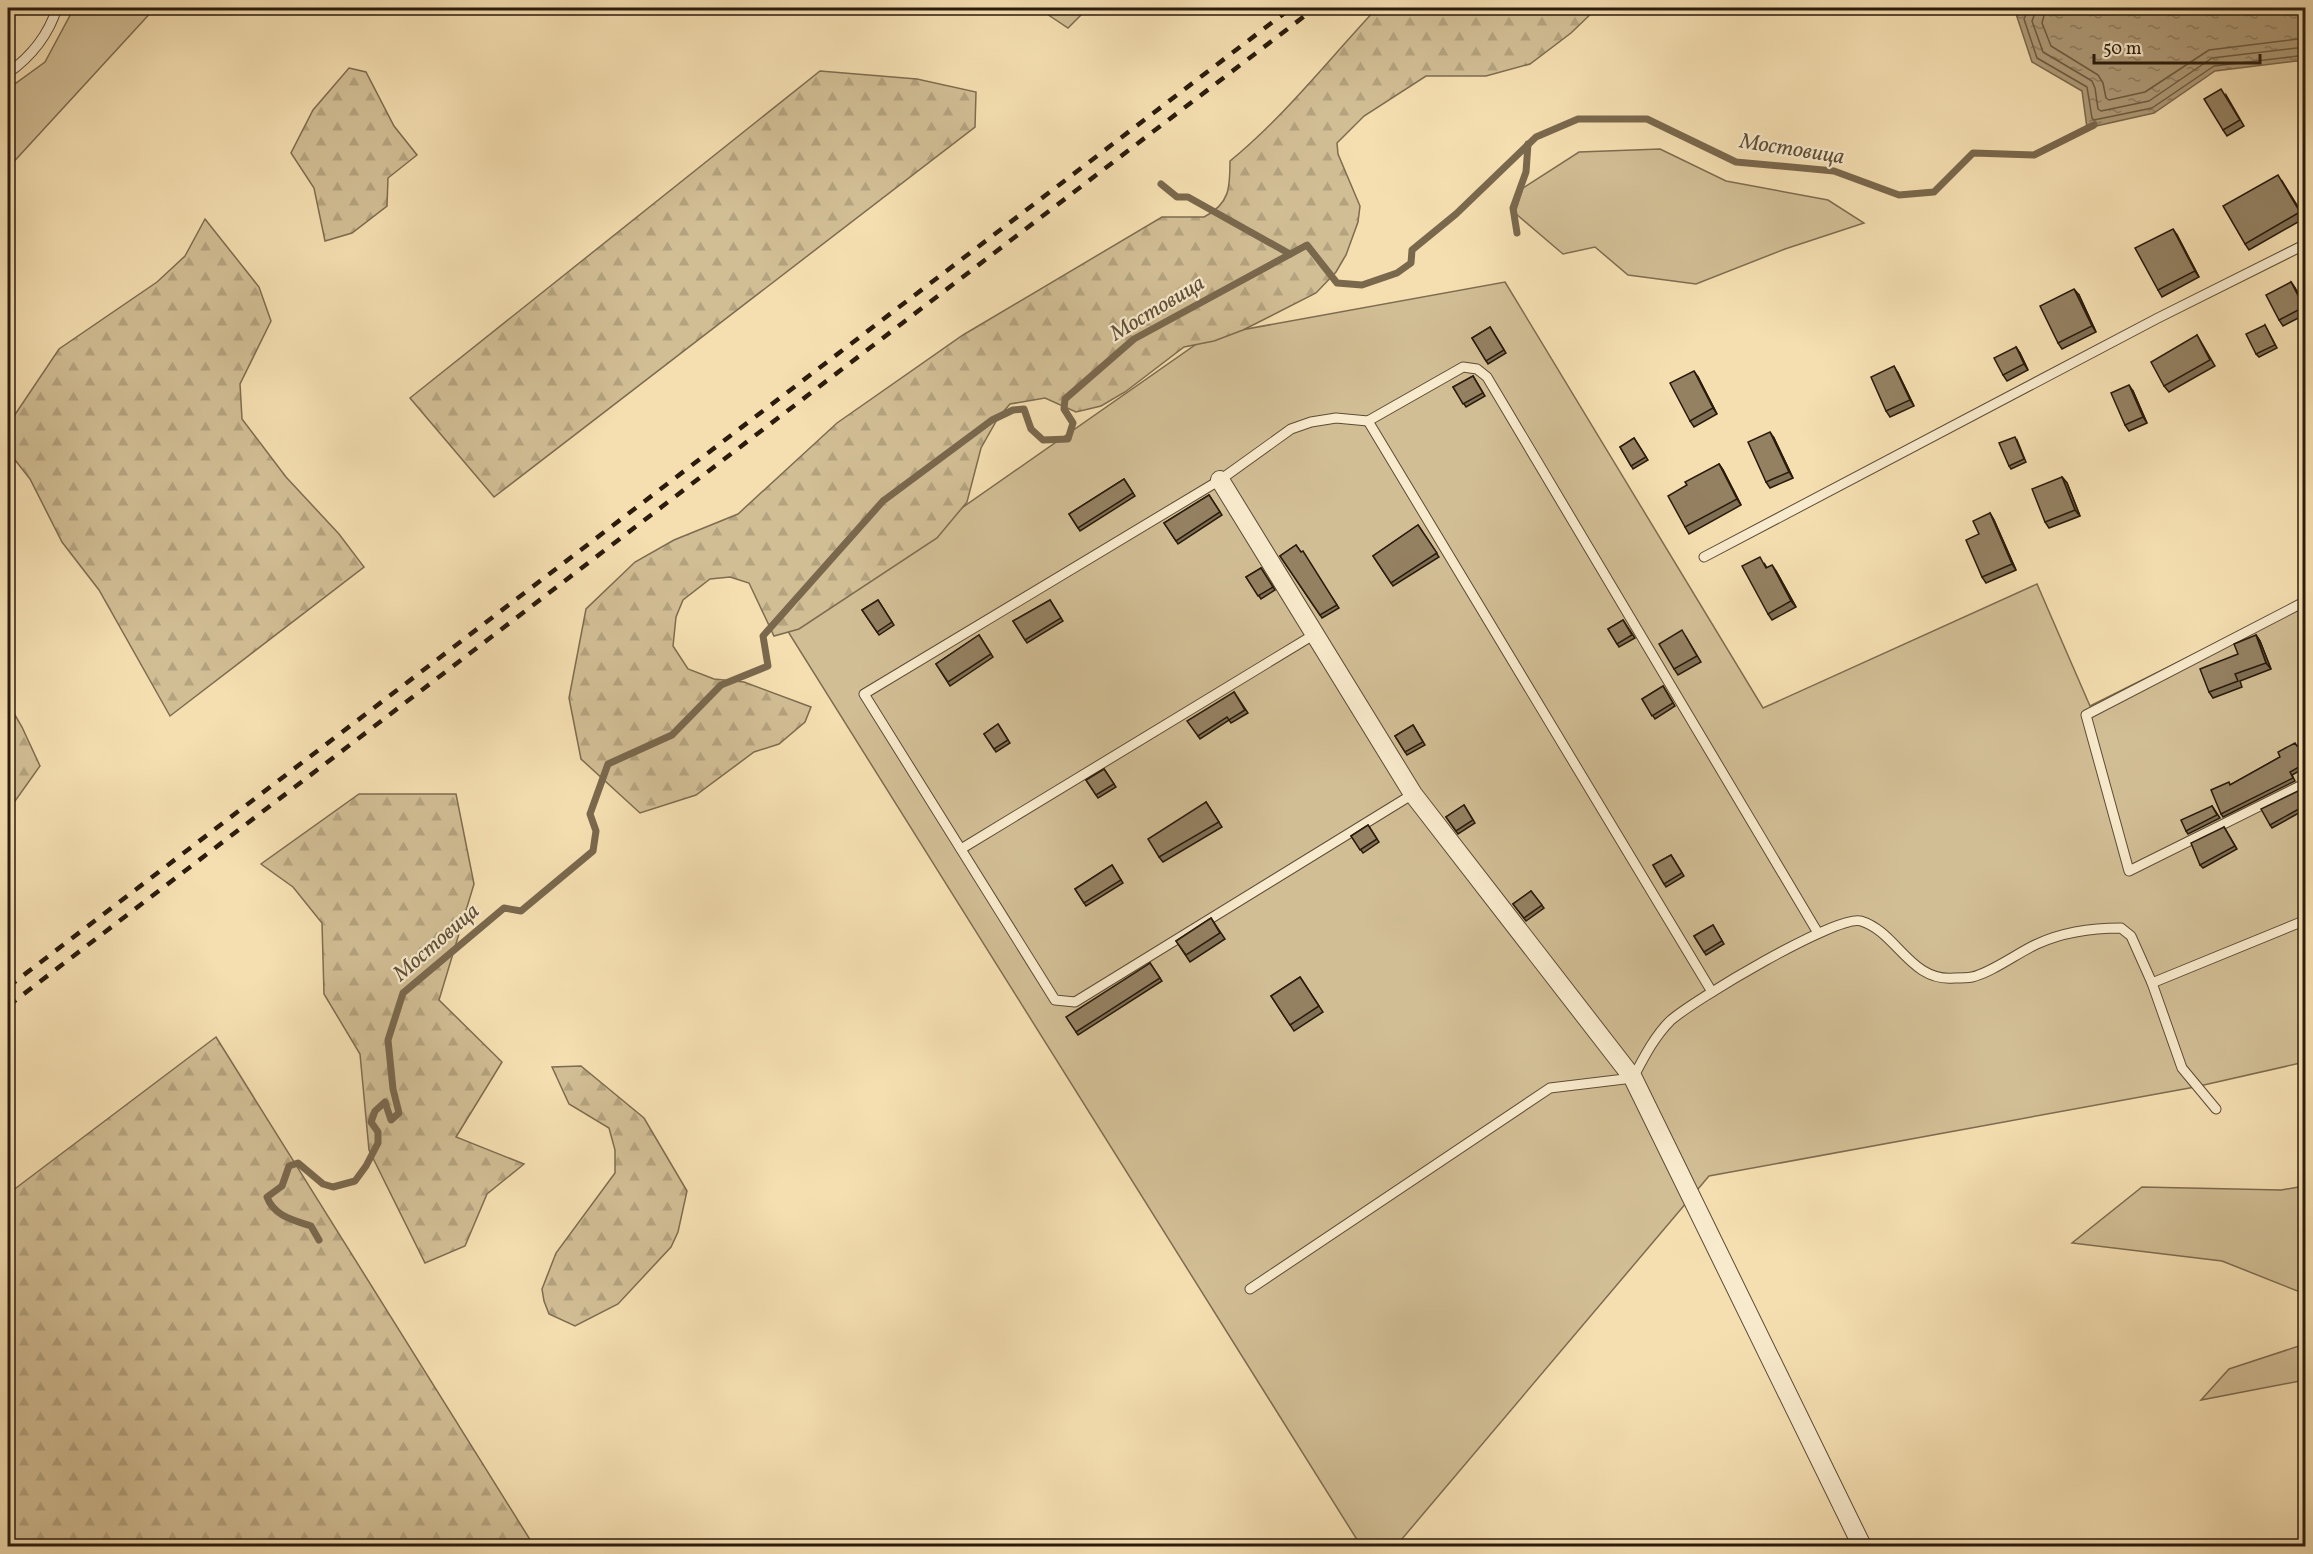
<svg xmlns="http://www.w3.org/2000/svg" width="2313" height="1554" font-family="Vollkorn,serif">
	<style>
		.green { fill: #d2be95; stroke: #7e6c50; stroke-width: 1.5 }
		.forest { fill: url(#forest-firs); stroke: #7e6c50; stroke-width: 1.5 }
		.water { fill: url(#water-ripples); stroke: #7a684d; stroke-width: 1.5 }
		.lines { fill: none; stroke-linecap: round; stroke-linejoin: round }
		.shore { stroke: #6d5c42; stroke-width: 1.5 }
		.stream { stroke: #7a684d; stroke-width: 7 }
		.service-casing { stroke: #5d4c35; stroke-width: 11 }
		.minor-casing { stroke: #5d4c35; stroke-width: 20 }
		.service { stroke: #f8eacc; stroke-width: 9 }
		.minor { stroke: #f8eacc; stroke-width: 18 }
		.rail { stroke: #2a1b0c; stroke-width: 4.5; stroke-dasharray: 10 10; stroke-linecap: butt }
		.wall { fill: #7f6f54; stroke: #2a1b0c; stroke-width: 1.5 }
		.shaded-wall { fill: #685a45; stroke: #2a1b0c; stroke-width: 1.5 }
		.building { fill: #948162; stroke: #2a1b0c; stroke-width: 1.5 }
		.labels { text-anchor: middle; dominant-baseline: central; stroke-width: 4.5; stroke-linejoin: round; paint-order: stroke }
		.water-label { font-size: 22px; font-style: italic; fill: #604f38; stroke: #f8eacc }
	</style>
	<defs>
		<pattern id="forest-firs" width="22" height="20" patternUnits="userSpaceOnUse" patternTransform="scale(1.5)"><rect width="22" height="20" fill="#d2be95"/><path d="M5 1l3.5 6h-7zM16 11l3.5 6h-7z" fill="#b4a37f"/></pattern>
		<pattern id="water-ripples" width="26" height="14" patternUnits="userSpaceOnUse" patternTransform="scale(1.5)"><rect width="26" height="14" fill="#b09c79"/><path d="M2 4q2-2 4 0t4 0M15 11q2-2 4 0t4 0" fill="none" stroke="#8f7e62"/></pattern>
	</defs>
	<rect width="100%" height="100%" fill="#f5dfb1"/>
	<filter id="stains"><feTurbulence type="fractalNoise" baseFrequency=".00333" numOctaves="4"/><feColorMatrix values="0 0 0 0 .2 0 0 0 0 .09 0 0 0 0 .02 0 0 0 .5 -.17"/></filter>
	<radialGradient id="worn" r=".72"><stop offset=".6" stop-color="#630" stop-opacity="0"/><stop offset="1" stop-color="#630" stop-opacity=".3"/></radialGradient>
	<!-- green -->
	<g class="green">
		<polygon points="74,8 155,8 8,168 8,89 45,62"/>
		<polygon points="1660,149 1726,181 1828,200 1864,223 1785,249 1696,284 1628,275 1595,247 1563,254 1515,213 1523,188 1579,152"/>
		<polygon points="1505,282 1763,708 2037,584 2090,706 2305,599 2305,1062 2195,1087 1709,1176 1396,1546 1361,1546 787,630 1208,336"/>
		<polygon points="2305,1186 2305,1294 2222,1261 2072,1243 2142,1187 2281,1190"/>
		<polygon points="2305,1344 2305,1380 2201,1400 2229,1369"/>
	</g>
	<!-- forest -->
	<g class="forest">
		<polygon points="1038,8 1088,8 1068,28"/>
		<path d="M1377,8H1597L1571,33L1530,64L1486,76H1426L1364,116L1337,143L1338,154L1360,206L1358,222L1346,255L1336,272L1316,293L1243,330L1214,341L1184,347L1125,392L1101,406L1076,412L1045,398L1010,404L998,418L981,448L967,502L937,538L799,629L774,636L749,583L730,577L710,579L683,600L676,617L673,646L688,669L714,679L744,682L811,707L805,722L779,744L754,752L696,795L640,813L581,759L569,698L586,609L635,562L674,540L738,514L837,423L963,335L1162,217H1204C1230,204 1230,187 1230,161C1285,116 1329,59 1377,8Z"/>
		<polygon points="349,68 366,72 394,126 417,155 388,178 387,206 352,233 325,241 314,188 291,153 313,110"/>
		<polygon points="820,71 917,79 976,92 975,127 494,497 410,398"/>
		<polygon points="205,219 259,287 271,321 240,384 242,419 286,477 339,534 364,567 170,716 99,590 62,542 30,479 8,451 8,425 59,349 157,282 185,256"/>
		<polygon points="8,703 22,727 40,766 8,811"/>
		<polygon points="359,794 456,794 474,884 439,1000 502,1062 456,1137 524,1164 487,1194 465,1246 425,1263 369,1150 360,1054 324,994 322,923 293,887 261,864"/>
		<polygon points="216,1037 534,1546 8,1546 8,1194"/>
		<polygon points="581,1066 644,1118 687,1191 678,1232 671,1247 618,1304 575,1326 549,1314 544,1301 542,1289 556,1253 615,1173 615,1150 609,1128 569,1104 552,1067"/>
	</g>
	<!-- water -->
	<polygon class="water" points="2028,8 2305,8 2305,60 2215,71 2154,113 2087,128 2082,91 2032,62 2016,14"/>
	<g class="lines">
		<!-- shore -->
		<g class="shore">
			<polyline points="2029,8 2024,19 2037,58 2087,87 2092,118 2094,120 2152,108 2214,66 2306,55"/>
			<polyline points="2037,8 2032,21 2043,52 2092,81 2095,88 2098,109 2101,111 2149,101 2212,58 2306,47"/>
			<polyline points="2046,8 2042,23 2051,46 2098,75 2103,83 2106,98 2109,100 2145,92 2209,50 2306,38"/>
		</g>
		<!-- stream -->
		<g class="stream">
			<polyline points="1161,184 1177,197 1188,197 1290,254"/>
			<polyline points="1517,233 1513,208 1526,172 1528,144"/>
			<path d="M319,1240L311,1226C293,1220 274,1216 267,1197L282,1186L289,1166L298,1163L323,1184L333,1187L355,1181L366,1166L378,1143V1132L371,1122L375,1111L385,1102L391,1120L399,1113L393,1089L388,1040L403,993L504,908L521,911L593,851L596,831L590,814L608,764L672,735L721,685L768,666L763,636L883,501L992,420L1013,410L1024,409L1031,429L1043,440L1068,439L1073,423L1064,409L1065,399L1134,339L1307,245L1337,283L1362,285L1397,273L1411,263L1412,250L1456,214L1536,137L1578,119H1647L1736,162L1834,171L1899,195L1934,192L1973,153L2034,155L2094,125"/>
		</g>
		<defs>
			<g id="service">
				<path d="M8,73C32,56 48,36 57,8"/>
				<polyline points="1368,421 1712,992"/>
				<polyline points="1704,557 2158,318 2306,244"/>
				<polyline points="2306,601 2086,715 2129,871 2306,783"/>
				<polyline points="1413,794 1075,1002 1055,1000 864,694 1220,480 1291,429 1311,422 1336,418 1368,421 1463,367 1477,369 1487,377 1818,933"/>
				<polyline points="961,849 1315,634"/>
				<polyline points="2152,983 2182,1068 2216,1109"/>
				<path d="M1250,1289L1550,1088L1633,1078C1643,1059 1654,1037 1670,1021C1692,1001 1837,914 1861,921C1897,932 1910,982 1954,978C1960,978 1967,978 1972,977C1991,973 2019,952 2037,944C2063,932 2094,928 2121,928L2131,936L2152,983L2306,920"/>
			</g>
			<polyline id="minor" points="1220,480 1413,794 1633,1078 1862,1546"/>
		</defs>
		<!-- service casing -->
		<use href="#service" class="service-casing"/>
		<!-- minor casing -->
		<use href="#minor" class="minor-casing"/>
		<!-- service -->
		<use href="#service" class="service"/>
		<!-- minor -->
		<use href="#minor" class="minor"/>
		<!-- rail -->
		<g class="rail">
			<polyline points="8,987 1291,8"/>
			<polyline points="8,1006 1315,8"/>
		</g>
	</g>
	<!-- wall -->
	<g class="wall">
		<polygon points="2226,95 2244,126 2227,136 2223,130"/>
		<polygon points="2282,181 2305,218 2249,250 2245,244"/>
		<polygon points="2177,235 2199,277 2162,297 2158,290"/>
		<polygon points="2291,282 2295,288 2306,308 2306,314 2283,326 2279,320"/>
		<polygon points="2079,295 2096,332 2062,349 2058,343"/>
		<polygon points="2265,325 2277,348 2259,357 2256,354"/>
		<polygon points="1490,327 1506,353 1488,364 1472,338"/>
		<polygon points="2197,335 2215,366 2169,392 2164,386"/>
		<polygon points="2016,347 2020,353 2028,370 2007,381 2003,375"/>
		<polygon points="1898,373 1914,406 1890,417 1886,411"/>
		<polygon points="1473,376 1485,396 1466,407 1453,387"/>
		<polygon points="1698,377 1717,414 1694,427 1690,421"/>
		<polygon points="2133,391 2147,423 2129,431 2125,425"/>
		<polygon points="1634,438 1648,460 1633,469 1620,447"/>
		<polygon points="1774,438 1793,478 1770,488 1766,482"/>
		<polygon points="2017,440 2026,462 2011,469 2009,466"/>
		<polygon points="1719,464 1723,470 1741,505 1689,534 1685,527 1687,485"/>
		<polygon points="2062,477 2067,483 2080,516 2049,528 2045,522"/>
		<polygon points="1124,479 1135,496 1080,531 1069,514"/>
		<polygon points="1209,495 1222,515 1178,544 1164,523"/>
		<polygon points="1990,513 1994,520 2016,570 1986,583 1982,577 1979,534"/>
		<polygon points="1418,525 1439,557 1393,586 1373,556"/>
		<polygon points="1296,545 1339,608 1322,618 1280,556"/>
		<polygon points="1764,563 1767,568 1776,571 1796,607 1772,620 1768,614"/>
		<polygon points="1261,568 1275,590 1261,599 1246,577"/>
		<polygon points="878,600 894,625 879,635 862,610"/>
		<polygon points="1050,600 1063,621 1027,643 1013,621"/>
		<polygon points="1623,620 1635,638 1619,647 1608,629"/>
		<polygon points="979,635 993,657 950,686 936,664"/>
		<polygon points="2256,635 2260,641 2271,669 2240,681 2242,687 2213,698 2209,692 2238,654"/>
		<polygon points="1686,637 1701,662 1678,675 1674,669"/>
		<polygon points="1663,686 1675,706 1655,719 1642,699"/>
		<polygon points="1234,692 1248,713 1231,723 1229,720 1200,739 1198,736"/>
		<polygon points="998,724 1010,743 996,752 984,734"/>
		<polygon points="1413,725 1425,745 1407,755 1395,736"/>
		<polygon points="2306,742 2306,767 2292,775 2295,781 2223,817 2221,814 2230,785 2280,757"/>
		<polygon points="1104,769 1116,787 1098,798 1086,780"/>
		<polygon points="2306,799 2306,809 2272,828 2270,825"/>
		<polygon points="1206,802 1222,827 1163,862 1159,857"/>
		<polygon points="1464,805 1475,823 1458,834 1446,817"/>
		<polygon points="2212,806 2220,818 2188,834 2186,831"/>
		<polygon points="1368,825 1379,842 1363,853 1351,836"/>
		<polygon points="2224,827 2237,849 2203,868 2200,865"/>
		<polygon points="1671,855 1684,876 1666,887 1653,865"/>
		<polygon points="1112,865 1123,883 1086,906 1075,889"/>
		<polygon points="1531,891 1544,908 1526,921 1513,904"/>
		<polygon points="1211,918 1225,939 1190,962 1176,941"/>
		<polygon points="1713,925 1724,944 1706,955 1694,936"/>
		<polygon points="1150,963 1162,981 1078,1035 1076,1032"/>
		<polygon points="1300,977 1323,1012 1294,1031 1271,996"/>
	</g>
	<!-- shaded-wall -->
	<g class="shaded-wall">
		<polygon points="2173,229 2177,235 2199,277 2195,271"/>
		<polygon points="2291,282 2295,288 2306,309 2304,307"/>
		<polygon points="2074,289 2079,295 2096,332 2092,326"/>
		<polygon points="2016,347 2020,353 2028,370 2024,364"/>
		<polygon points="1894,366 1898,373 1914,406 1910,400"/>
		<polygon points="1694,371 1698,377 1717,414 1713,408"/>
		<polygon points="2129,385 2133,391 2147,423 2143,417"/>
		<polygon points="1770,432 1774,438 1793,478 1789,472"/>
		<polygon points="1719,464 1723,470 1741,505 1737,499"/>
		<polygon points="2062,477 2067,483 2080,516 2075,510"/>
		<polygon points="1990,513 1994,520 2016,570 2012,564"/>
		<polygon points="1772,565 1776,571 1796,607 1791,601"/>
		<polygon points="2256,635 2260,641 2271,669 2266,663"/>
	</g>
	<!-- building -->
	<g class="building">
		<polygon points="2221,89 2240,120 2223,130 2204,99"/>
		<polygon points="2278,175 2300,212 2245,244 2223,206"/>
		<polygon points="2173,229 2195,271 2158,290 2135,248"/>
		<polygon points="2291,282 2304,307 2279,320 2266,295"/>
		<polygon points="2074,289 2092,326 2058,343 2040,306"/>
		<polygon points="2265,325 2275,345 2256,354 2246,334"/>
		<polygon points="1490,327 1504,350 1486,361 1472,338"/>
		<polygon points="2197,335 2210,360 2164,386 2151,362"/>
		<polygon points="2016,347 2024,364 2003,375 1994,358"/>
		<polygon points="1894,366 1910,400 1886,411 1871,377"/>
		<polygon points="1694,371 1713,408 1690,421 1670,383"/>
		<polygon points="1473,376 1483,393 1463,404 1453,387"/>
		<polygon points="2129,385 2143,417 2125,425 2111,393"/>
		<polygon points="1770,432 1789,472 1766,482 1748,442"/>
		<polygon points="2015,437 2024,459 2009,466 1999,443"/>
		<polygon points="1634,438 1646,457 1631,466 1620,447"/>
		<polygon points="1719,464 1737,499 1685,527 1668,496 1687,485 1685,482"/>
		<polygon points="2062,477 2075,510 2045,522 2032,489"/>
		<polygon points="1124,479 1133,493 1078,528 1069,514"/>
		<polygon points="1209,495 1220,512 1176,541 1164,523"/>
		<polygon points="1990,513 2012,564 1982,577 1966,540 1979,534 1973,521"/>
		<polygon points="1418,525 1437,553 1391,583 1373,556"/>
		<polygon points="1296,545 1301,552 1303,551 1337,605 1320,615 1280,556"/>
		<polygon points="1760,557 1766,568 1772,565 1791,601 1768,614 1742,566"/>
		<polygon points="1261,568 1273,587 1258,596 1246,577"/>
		<polygon points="878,600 892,622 877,632 862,610"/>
		<polygon points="1050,600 1061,618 1025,640 1013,621"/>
		<polygon points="1623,620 1632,635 1617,644 1608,629"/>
		<polygon points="1682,630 1697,656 1674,669 1659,644"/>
		<polygon points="979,635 991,654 948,682 936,664"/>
		<polygon points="2256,635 2266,663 2235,674 2238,681 2209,692 2200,669 2238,654 2234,644"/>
		<polygon points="1663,686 1673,703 1652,716 1642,699"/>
		<polygon points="1234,692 1245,710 1229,720 1227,717 1198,736 1187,721"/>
		<polygon points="998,724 1008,740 994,749 984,734"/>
		<polygon points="1413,725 1423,742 1405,752 1395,736"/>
		<polygon points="2306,742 2306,763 2290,772 2293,778 2221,814 2211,790 2229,782 2230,785 2280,757 2278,752 2295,743 2297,746"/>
		<polygon points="1104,769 1114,784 1096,795 1086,780"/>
		<polygon points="2300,790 2306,800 2306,805 2270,825 2261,809"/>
		<polygon points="1206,802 1219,822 1159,857 1148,839"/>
		<polygon points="1464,805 1473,820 1456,831 1446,817"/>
		<polygon points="2212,806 2217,815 2186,831 2181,820"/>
		<polygon points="1368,825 1377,839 1360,850 1351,836"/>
		<polygon points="2224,827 2235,846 2200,865 2191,843"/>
		<polygon points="1671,855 1682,873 1664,884 1653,865"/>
		<polygon points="1112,865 1121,880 1084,903 1075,889"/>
		<polygon points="1531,891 1542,905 1524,918 1513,904"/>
		<polygon points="1211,918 1220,933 1186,955 1176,941"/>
		<polygon points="1713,925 1722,941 1704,952 1694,936"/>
		<polygon points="1150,963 1160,978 1076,1032 1066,1017"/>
		<polygon points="1300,977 1319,1006 1290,1025 1271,996"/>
	</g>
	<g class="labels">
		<!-- water labels -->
		<g class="water-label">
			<text transform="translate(1792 150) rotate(9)">Мостовица</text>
			<text transform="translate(1158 309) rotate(-31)">Мостовица</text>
			<text transform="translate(437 943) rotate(-41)">Мостовица</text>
		</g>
	</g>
	<!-- margin -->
	<rect width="2313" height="1554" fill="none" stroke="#f5dfb1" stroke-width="30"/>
	<rect x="9" y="9" width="2295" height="1536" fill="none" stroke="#2a1b0c" stroke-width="3"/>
	<rect x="15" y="15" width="2283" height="1524" fill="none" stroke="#2a1b0c" stroke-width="1.5"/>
	<!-- scale -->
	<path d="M2094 54v9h166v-9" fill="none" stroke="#2a1b0c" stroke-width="3"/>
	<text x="2103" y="54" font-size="18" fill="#2a1b0c" stroke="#f8eacc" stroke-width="4.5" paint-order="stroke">50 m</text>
	<rect width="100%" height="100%" filter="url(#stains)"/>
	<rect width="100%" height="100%" fill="url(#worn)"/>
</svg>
